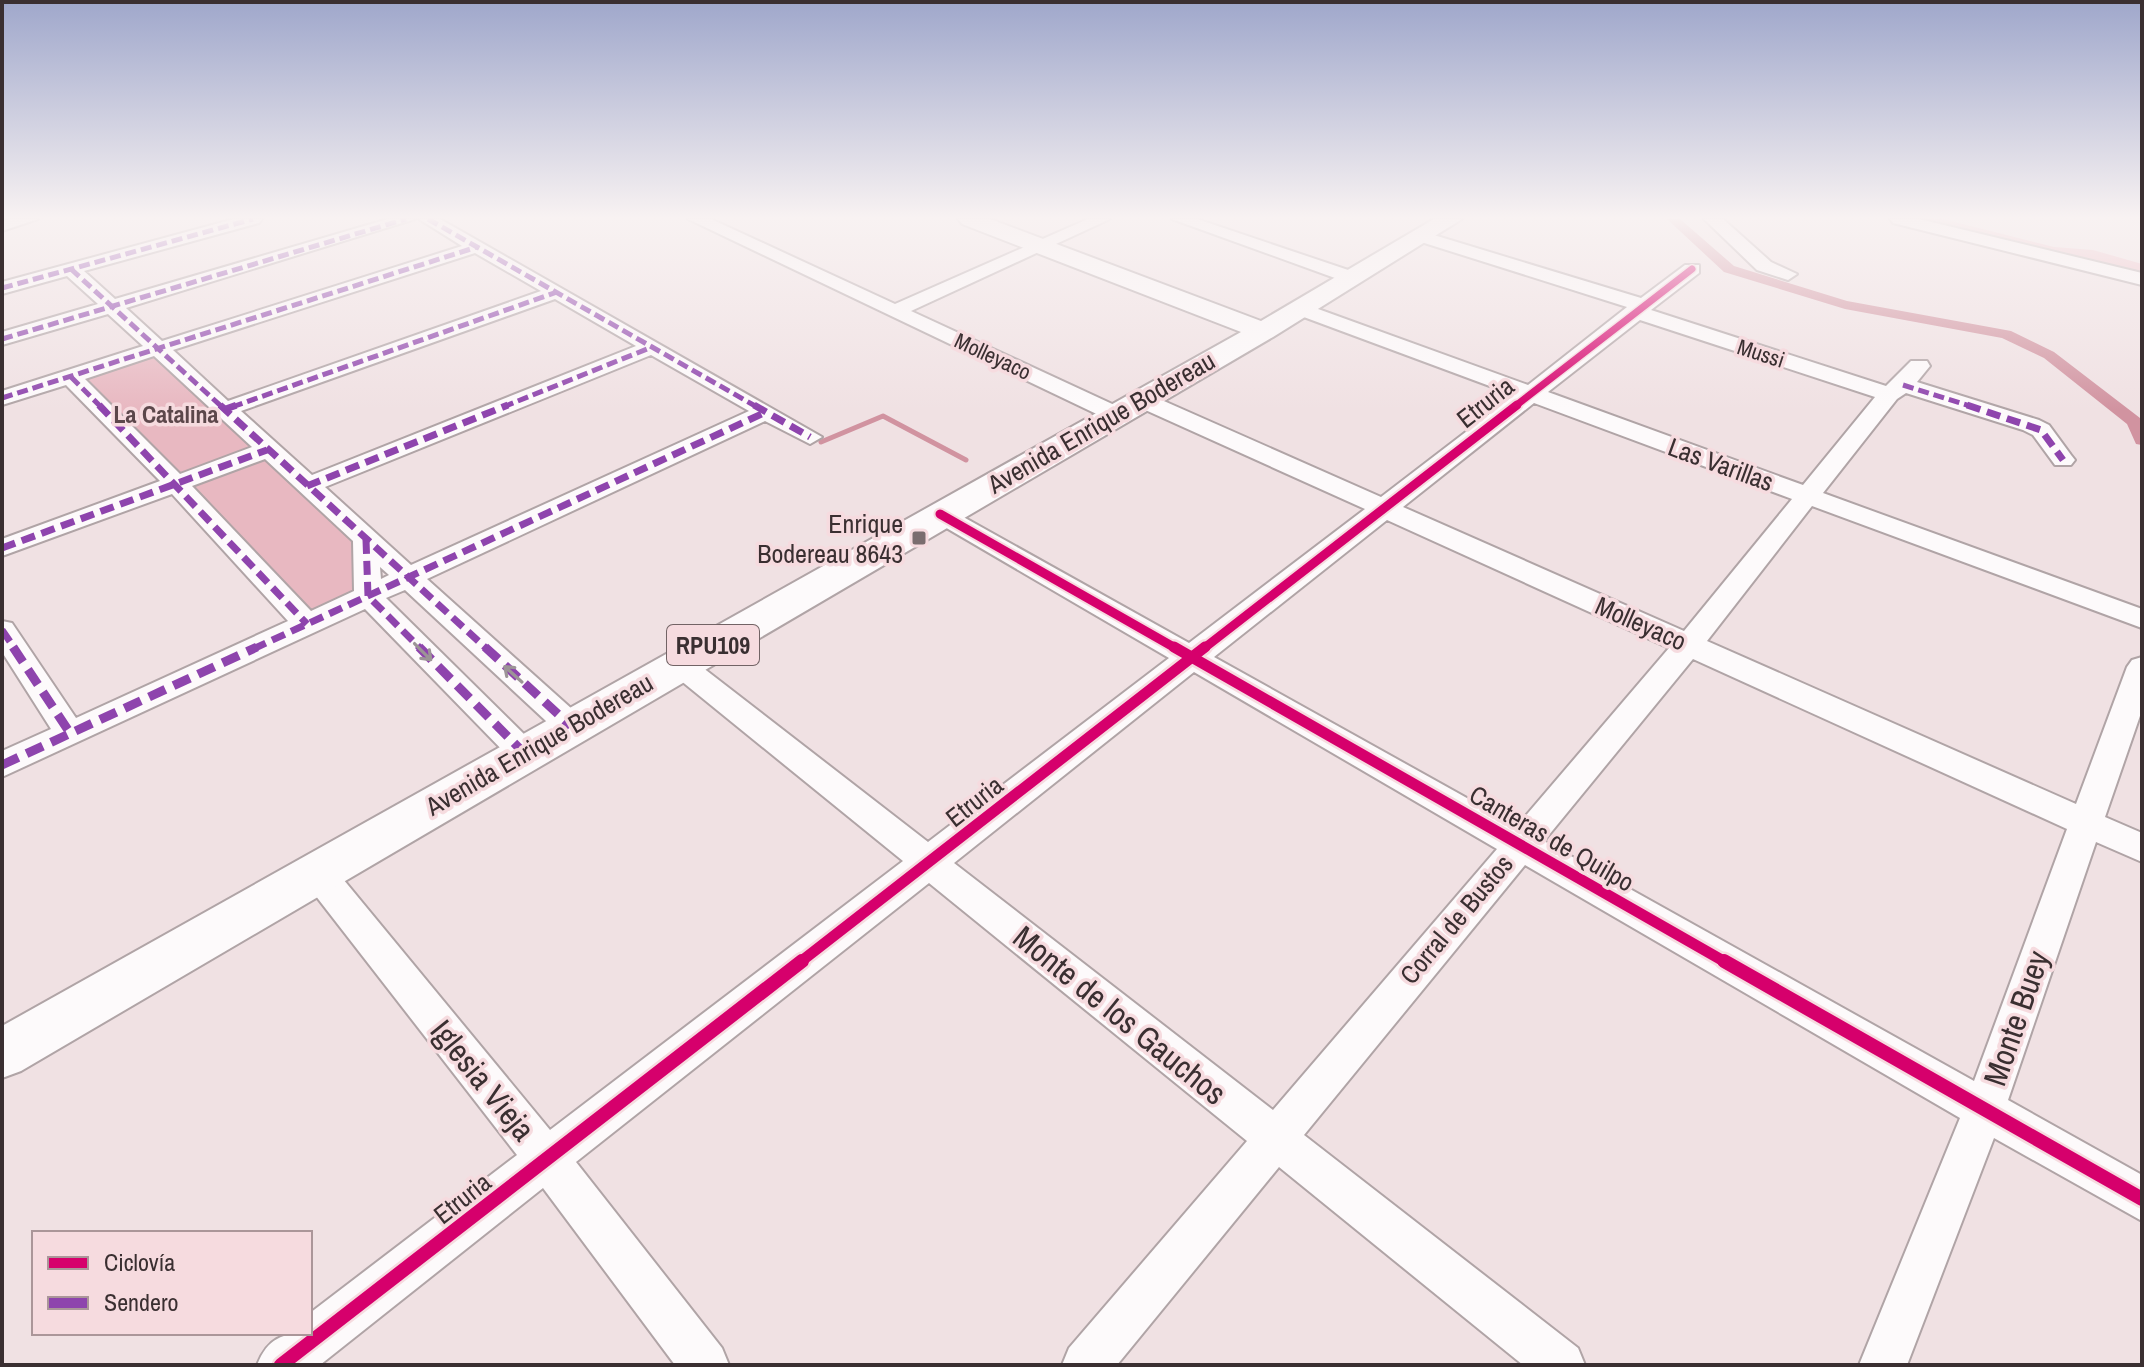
<svg xmlns="http://www.w3.org/2000/svg" width="2144" height="1367" font-family="'Archivo Narrow',sans-serif">
	<style>
		.green { fill: #e8b8c1 }
		.forest { fill: #edb7c1 }
		.lines { fill: none; stroke-linecap: round; stroke-linejoin: round }
		.stream { stroke: #d193a0; stroke-width: 5 }
		.canal { fill: #d193a0; fill-rule: evenodd }
		.minor-casing { stroke: #b0a4a6; stroke-width: 4 }
		.major-casing { stroke: #b0a4a6; stroke-width: 4 }
		.minor { fill: #fdfafb; fill-rule: evenodd }
		.major { fill: #fdfafb; fill-rule: evenodd }
		.quiet-far2 { stroke: #8e44ad; stroke-width: 5; stroke-dasharray: 11 5; stroke-linecap: butt }
		.quiet-far1 { stroke: #8e44ad; stroke-width: 7; stroke-dasharray: 14 7; stroke-linecap: butt }
		.quiet { stroke: #8e44ad; stroke-width: 9; stroke-dasharray: 18 9; stroke-linecap: butt }
		.cycleway-far3-casing { stroke: #f6dbdf; stroke-width: 10 }
		.cycleway-far2-casing { stroke: #f6dbdf; stroke-width: 13 }
		.cycleway-far1-casing { stroke: #f6dbdf; stroke-width: 16 }
		.cycleway-casing { stroke: #f6dbdf; stroke-width: 19 }
		.cycleway-far3 { stroke: #d6006c; stroke-width: 7 }
		.cycleway-far2 { stroke: #d6006c; stroke-width: 9 }
		.cycleway-far1 { stroke: #d6006c; stroke-width: 11 }
		.cycleway { stroke: #d6006c; stroke-width: 14 }
		.oneway { stroke: #9c9496 }
		.poi-dot { fill: #7a6d6f; stroke: #f6dbdf; stroke-width: 3 }
		.labels { text-anchor: middle; dominant-baseline: central; stroke-width: 7; stroke-linejoin: round; paint-order: stroke }
		.far-street-label { font-size: 22px; fill: #3a2f31; stroke: #f6dbdf }
		.far-neighbourhood-label { font-size: 24px; font-weight: bold; fill: #5c474b; stroke: #f6dbdf }
		.shield { fill: #f6dbdf; stroke: #726365; stroke-width: 2 }
		.shield-label { font-size: 24px; font-weight: bold; fill: #3a2f31 }
		.street-label { font-size: 26px; fill: #3a2f31; stroke: #f6dbdf }
		.poi-label { font-size: 26px; fill: #3a2f31; stroke: #f6dbdf; text-anchor: end }
		.near-street-label { font-size: 32px; fill: #3a2f31; stroke: #f6dbdf }
	</style>
	<rect width="100%" height="100%" fill="#f0e1e3"/>
	<!-- green -->
	<g class="green">
		<polygon points="152,355 254,449 180,477 83,377"/>
		<polygon points="263,457 354,539 355,597 314,616 189,484"/>
	</g>
	<!-- forest -->
	<polygon class="forest" points="1911,219 1943,219 2054,247 2093,250 2142,264 2142,276"/>
	<g class="lines">
		<!-- stream -->
		<polyline class="stream" points="821,442 883,416 966,460"/>
		<!-- canal -->
		<polygon class="canal" points="1667,219 1680,219 1734,266 1847,301 2011,331 2054,352 2140,418 2142,445 2136,444 2127,424 2044,358 2002,338 1845,309 1724,272"/>
		<defs>
			<g id="minor">
				<polygon points="10,219 38,219 2,231 2,221"/>
				<path d="M234,219H262L259,223L84,271L115,299L388,219H415L126,308L162,341L462,246L419,219H440L822,437L810,444L765,421L427,579L582,718L587,726L582,734L571,737L560,734L405,590L386,598L535,745L540,753L535,761L524,765L513,761L365,609L2,777V751L51,729L2,652V621L12,623L76,718L288,621L172,494L2,556V539L160,481L66,385L2,405V391L143,346L108,314L2,345V332L98,304L67,276L2,294V282ZM475,253L541,291L228,401L173,350ZM555,299L636,346L312,475L241,411ZM651,355L749,411L411,565L325,487ZM154,356L252,447L180,474L85,379ZM265,459L353,541L354,591L311,611L192,486ZM380,567L389,575L381,579Z"/>
				<polygon points="688,219 711,219 895,304 1088,219 1110,219 911,311 1123,409 1126,414 1115,421 1107,419"/>
				<polygon points="1172,219 1197,219 1360,274 1362,278 1360,282 1346,282"/>
				<polygon points="1704,219 1723,219 1771,262 1797,274 1788,280 1757,270"/>
				<polygon points="1890,219 1919,219 2142,273 2142,285 1893,223"/>
				<path d="M1424,232L1641,298L1685,265H1699V273L1651,310L1886,386L1911,361H1927L1930,366L1917,382L2039,420L2049,425L2071,455L2075,460L2071,465H2055L2033,435L2023,430L1906,393L1897,399L1823,493L2142,609V628L1812,506L1707,641L2076,804L2127,667L2132,660L2142,657V710L2105,817L2142,833V862L2096,842L2008,1100L2142,1175V1221L1994,1138L1907,1365H1859L1960,1118L1525,865L1304,1135L1578,1348L1585,1365H1523L1279,1167L1117,1365H1062L1069,1348L1247,1141L929,883L576,1162L722,1348L729,1365H675L543,1188L320,1365H257C268,1338 282,1333 310,1333V1313L517,1155L305,882L299,872L305,862L317,858L329,862L550,1130L903,861L669,671L664,664L669,657L679,654L689,657L928,842L1169,658L931,519L927,514L931,509H949L1189,643L1365,509L1132,404L1129,399L1132,394H1148L1381,497L1514,395L1293,313L1290,309L1293,305H1307L1528,385L1627,307L1418,241L1415,237ZM1640,320L1875,397L1803,485L1548,392ZM1534,403L1792,499L1684,631L1403,507ZM1387,520L1669,648L1517,826L1214,657ZM1693,659L2067,829L1974,1081L1544,841ZM1194,672L1497,849L1273,1110L954,863Z"/>
			</g>
			<polygon id="major" points="958,219 990,219 1261,321 1434,219 1462,219 1273,337 21,1071 2,1078 2,1026 1241,332 962,224"/>
		</defs>
		<!-- minor casing -->
		<use href="#minor" class="minor-casing"/>
		<!-- major casing -->
		<use href="#major" class="major-casing"/>
		<!-- minor -->
		<use href="#minor" class="minor"/>
		<!-- major -->
		<use href="#major" class="major"/>
		<!-- quiet-far2 -->
		<g class="quiet-far2">
			<polyline points="428,219 757,407"/>
			<polyline points="71,269 222,407"/>
			<polyline points="2,288 253,219"/>
			<polyline points="2,339 406,219"/>
			<polyline points="71,377 101,407"/>
			<polyline points="1903,385 1973,407"/>
			<polyline points="2,398 477,247"/>
			<polyline points="232,407 557,292"/>
			<polyline points="503,407 652,347"/>
		</g>
		<!-- quiet-far1 -->
		<g class="quiet-far1">
			<polyline points="99,405 307,624"/>
			<polyline points="220,405 487,649"/>
			<polyline points="754,405 810,437"/>
			<polyline points="1967,405 2041,430 2063,460"/>
			<polyline points="223,410 237,405"/>
			<polyline points="307,486 508,405"/>
			<polyline points="366,540 368,596 421,649"/>
			<polyline points="2,548 267,450"/>
			<polyline points="2,630 15,649"/>
			<polyline points="253,649 766,412"/>
		</g>
		<!-- quiet -->
		<g class="quiet">
			<polyline points="13,647 70,733"/>
			<polyline points="419,647 524,753"/>
			<polyline points="485,647 571,726"/>
			<polyline points="2,765 257,647"/>
		</g>
		<defs>
			<polyline id="cycleway-far3" points="1514,407 1692,269"/>
			<g id="cycleway-far2">
				<polyline points="940,514 1177,649"/>
				<polyline points="1203,649 1517,405"/>
			</g>
			<g id="cycleway-far1">
				<polyline points="1174,647 1727,963"/>
				<polyline points="799,963 1205,647"/>
			</g>
			<g id="cycleway">
				<polyline points="1724,961 2142,1199"/>
				<polyline points="281,1365 802,961"/>
			</g>
		</defs>
		<!-- cycleway-far3 casing -->
		<use href="#cycleway-far3" class="cycleway-far3-casing"/>
		<!-- cycleway-far2 casing -->
		<use href="#cycleway-far2" class="cycleway-far2-casing"/>
		<!-- cycleway-far1 casing -->
		<use href="#cycleway-far1" class="cycleway-far1-casing"/>
		<!-- cycleway casing -->
		<use href="#cycleway" class="cycleway-casing"/>
		<!-- cycleway-far3 -->
		<use href="#cycleway-far3" class="cycleway-far3"/>
		<!-- cycleway-far2 -->
		<use href="#cycleway-far2" class="cycleway-far2"/>
		<!-- cycleway-far1 -->
		<use href="#cycleway-far1" class="cycleway-far1"/>
		<!-- cycleway -->
		<use href="#cycleway" class="cycleway"/>
	</g>
	<!-- one-way arrows -->
	<defs><path id="oneway-shaft" d="M-6 0H5M1.5-3L5.5 0L1.5 3" fill="none" stroke-width="1.6" stroke-linecap="round" stroke-linejoin="round" transform="scale(2)"/></defs>
	<g class="oneway">
		<use href="#oneway-shaft" transform="translate(423 652) rotate(45)"/>
		<use href="#oneway-shaft" transform="translate(513 674) rotate(-138)"/>
	</g>
	<!-- sky -->
	<linearGradient id="sky" x2="0" y2="1"><stop stop-color="#9fa7cb"/><stop offset="0.53" stop-color="#f8f2f2"/><stop offset="1" stop-color="#f8f2f2" stop-opacity="0"/></linearGradient>
	<rect width="2144" height="410" fill="url(#sky)"/>
	<!-- markers -->
	<rect class="poi-dot" x="911" y="530" width="16" height="16" rx="4"/>
	<g class="labels">
		<!-- far-street labels -->
		<g class="far-street-label">
			<text transform="translate(1761 353) rotate(18)">Mussi</text>
			<text transform="translate(993 356) rotate(25)">Molleyaco</text>
		</g>
		<!-- far-neighbourhood labels -->
		<g class="far-neighbourhood-label">
			<text x="166" y="414">La Catalina</text>
		</g>
		<!-- shield labels -->
		<rect class="shield" x="667" y="625" width="92" height="40" rx="6"/>
		<g class="shield-label">
			<text x="713" y="645">RPU109</text>
		</g>
		<!-- street labels -->
		<g class="street-label">
			<text transform="translate(1485 402) rotate(-38)">Etruria</text>
			<text transform="translate(1101 422) rotate(-30)">Avenida Enrique Bodereau</text>
			<text transform="translate(1721 464) rotate(20)">Las Varillas</text>
			<text transform="translate(1641 623) rotate(24)">Molleyaco</text>
			<text transform="translate(539 744) rotate(-30)">Avenida Enrique Bodereau</text>
			<text transform="translate(974 801) rotate(-38)">Etruria</text>
			<text transform="translate(1552 838) rotate(30)">Canteras de Quilpo</text>
			<text transform="translate(1456 919) rotate(-50)">Corral de Bustos</text>
			<text transform="translate(462 1198) rotate(-38)">Etruria</text>
		</g>
		<!-- poi labels -->
		<g class="poi-label">
			<text x="903" y="523">Enrique<tspan x="903" dy="30">Bodereau 8643</tspan></text>
		</g>
		<!-- near-street labels -->
		<g class="near-street-label">
			<text transform="translate(1120 1015) rotate(39)">Monte de los Gauchos</text>
			<text transform="translate(2016 1018) rotate(-71)">Monte Buey</text>
			<text transform="translate(483 1080) rotate(51)">Iglesia Vieja</text>
		</g>
	</g>
	<!-- border -->
	<rect width="2144" height="1367" fill="none" stroke="#3a2f31" stroke-width="8"/>
	<!-- legend -->
	<rect x="32" y="1231" width="280" height="104" fill="#f6dbdf" stroke="#ab9699" stroke-width="2"/>
	<rect x="48" y="1257" width="40" height="12" fill="#d6006c" stroke="#ab9699" stroke-width="2"/>
	<text x="104" y="1271" font-size="24" fill="#3a2f31">Ciclovía</text>
	<rect x="48" y="1297" width="40" height="12" fill="#8e44ad" stroke="#ab9699" stroke-width="2"/>
	<text x="104" y="1311" font-size="24" fill="#3a2f31">Sendero</text>
</svg>
